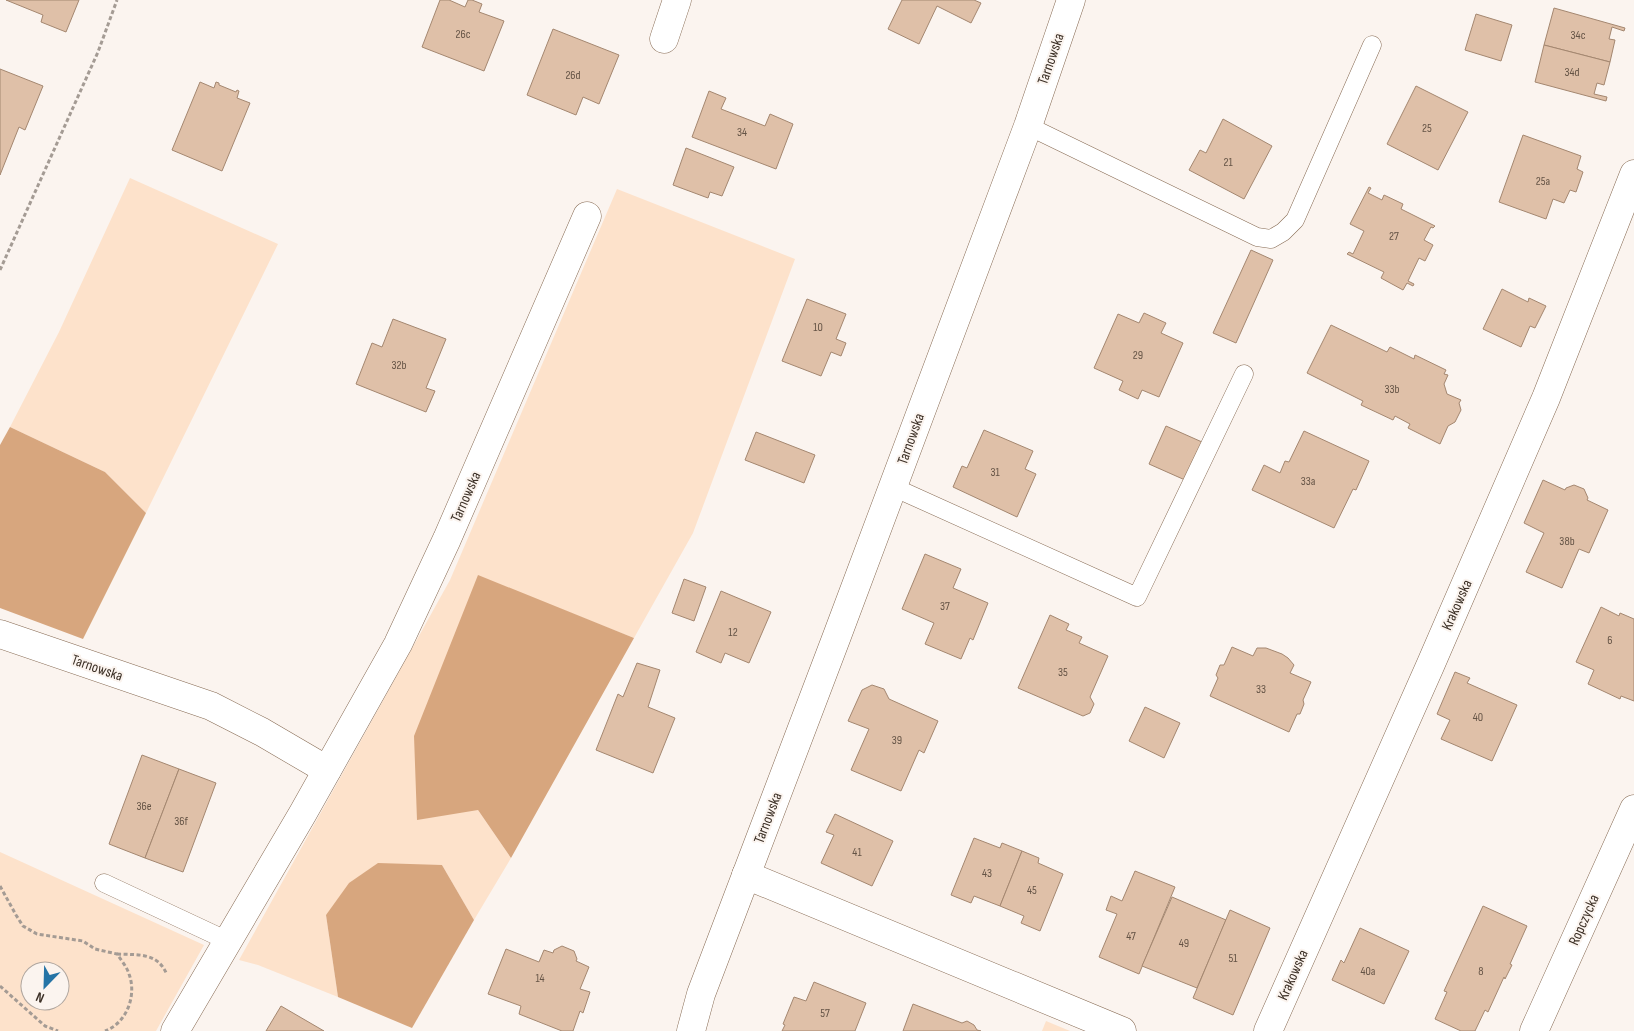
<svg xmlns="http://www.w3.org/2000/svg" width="1634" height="1031" font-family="'Sofia Sans Condensed',sans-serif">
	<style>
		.green { fill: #fde2cb; fill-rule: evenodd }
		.forest { fill: #d7a67e }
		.building { fill: #dfc0a8; stroke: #a48770 }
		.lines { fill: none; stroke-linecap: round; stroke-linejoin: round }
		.service-casing { stroke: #876b54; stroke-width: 19 }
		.minor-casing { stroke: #876b54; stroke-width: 29 }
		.path { stroke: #a49b94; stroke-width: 3; stroke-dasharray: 4 2.5; stroke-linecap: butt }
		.service { stroke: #fff; stroke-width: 18 }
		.minor { stroke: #fff; stroke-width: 28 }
		.labels { text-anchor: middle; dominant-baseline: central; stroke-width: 4; stroke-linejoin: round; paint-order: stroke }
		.number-label { font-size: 12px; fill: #655446 }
		.street-label { font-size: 15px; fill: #3c3026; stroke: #fbf4ef }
	</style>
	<rect width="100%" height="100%" fill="#fbf4ef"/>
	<!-- green -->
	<g class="green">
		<polygon points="130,178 278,244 146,513 105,472 10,427 59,332"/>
		<polygon points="617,189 795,259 693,533 634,638 478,576 478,810 511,858 474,920 442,865 326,915 338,997 258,965 239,960 450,580"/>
		<path d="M0,852L204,945L156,1031H0ZM30,971H60V1001H30Z"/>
		<polygon points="1046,1021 1070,1031 1042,1031"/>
	</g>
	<!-- forest -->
	<g class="forest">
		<polygon points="10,427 105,472 146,513 83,639 0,608 0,445"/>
		<polygon points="478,575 634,638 511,858 478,810 417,820 414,736"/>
		<polygon points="378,863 442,865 474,920 412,1028 338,997 326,915 349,883"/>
	</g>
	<!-- building -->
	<g class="building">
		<polygon points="6,0 79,0 66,32 41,22 43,15"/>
		<polygon points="440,0 449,0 465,7 468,0 472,0 482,4 479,12 504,21 484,71 422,47"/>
		<polygon points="902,0 974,0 981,3 971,23 937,6 919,44 888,29"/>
		<polygon points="1554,8 1625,28 1624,31 1612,27 1609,39 1615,40 1610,62 1544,45"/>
		<polygon points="1476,14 1512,25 1501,61 1465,50"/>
		<polygon points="553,29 619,55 599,104 583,97 576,115 527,95"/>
		<polygon points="1544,45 1610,62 1604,85 1597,83 1594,94 1607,97 1606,101 1535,82"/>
		<polygon points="0,69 43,86 25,130 19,127 0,175"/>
		<polygon points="200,82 214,88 216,82 219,83 219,85 236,92 237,90 239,91 237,98 250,103 222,171 172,150"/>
		<polygon points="1416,86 1468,112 1438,170 1387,144"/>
		<polygon points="709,91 726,98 721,109 765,126 770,114 793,124 776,169 692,137"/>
		<polygon points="1223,119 1272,146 1244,199 1189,170 1200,150 1206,153"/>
		<polygon points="1523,135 1581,156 1577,169 1583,172 1576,192 1570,190 1564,203 1553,199 1546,219 1499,202"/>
		<polygon points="686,148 734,167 722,196 710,192 708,198 673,185"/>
		<polygon points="1369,187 1371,188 1368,193 1382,200 1384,195 1403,204 1401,209 1435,226 1433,228 1431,227 1424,240 1433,245 1425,261 1419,258 1408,281 1414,284 1413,286 1407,283 1403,290 1381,278 1384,272 1347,254 1349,252 1353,254 1364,231 1350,224"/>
		<polygon points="1251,250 1273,260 1236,343 1213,333"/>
		<polygon points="1502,289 1528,302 1529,298 1546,306 1535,328 1530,326 1521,347 1483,329"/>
		<polygon points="807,299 846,314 836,339 846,343 841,356 831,352 821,376 782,361"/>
		<polygon points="1144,313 1166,323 1161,333 1183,343 1159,397 1142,390 1138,399 1119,390 1123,381 1094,368 1118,314 1139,323"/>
		<polygon points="393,319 446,339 426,388 435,391 426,412 356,384 372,343 382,347"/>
		<polygon points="1331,325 1387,352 1390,347 1414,359 1415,355 1446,370 1444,374 1448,375 1444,384 1447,394 1461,400 1459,403 1461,410 1455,422 1448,426 1440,444 1408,428 1410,424 1395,416 1393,420 1361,405 1363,401 1307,373"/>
		<polygon points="1166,426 1202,442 1185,480 1149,464"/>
		<polygon points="984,430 1033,451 1025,469 1036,474 1017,517 953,487 962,466 967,468"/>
		<polygon points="1304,431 1369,461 1356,490 1353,489 1334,528 1252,490 1264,465 1280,473 1285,461 1289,462"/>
		<polygon points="756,432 815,455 804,483 745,460"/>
		<polygon points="1543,480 1565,490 1566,488 1574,485 1584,489 1588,498 1587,500 1608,510 1589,553 1579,549 1562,588 1526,572 1544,533 1524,523"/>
		<polygon points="925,554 961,569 953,588 988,603 973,640 970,638 961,659 925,644 934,623 902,609"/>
		<polygon points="684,579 706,587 694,621 672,613"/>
		<polygon points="721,591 771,612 749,663 725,653 721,663 696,652"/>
		<polygon points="1601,607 1619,616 1620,613 1634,619 1634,701 1621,696 1620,699 1588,684 1594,670 1576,662"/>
		<polygon points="1050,615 1069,624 1066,630 1082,637 1079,643 1108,656 1090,697 1094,704 1090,713 1083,716 1018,688"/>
		<polygon points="1232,647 1253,656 1257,648 1266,648 1282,654 1288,658 1294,665 1290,673 1311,682 1303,700 1304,704 1300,714 1297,714 1289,732 1210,696 1218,678 1216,675 1220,665 1224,665"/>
		<polygon points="637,663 660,670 648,707 675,718 653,773 596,750 618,694 623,697"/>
		<polygon points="1455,672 1470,678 1467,683 1517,705 1492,761 1441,739 1450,720 1437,714"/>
		<polygon points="872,685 884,689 889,699 938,721 924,753 919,750 901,791 851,770 869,729 848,721 862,690"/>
		<polygon points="1145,707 1180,723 1164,758 1129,741"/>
		<polygon points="142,755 179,769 145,858 109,844"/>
		<polygon points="179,769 216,783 183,872 145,858"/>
		<polygon points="835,814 893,841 872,886 821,863 834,835 826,832"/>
		<polygon points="974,838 1000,848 1002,843 1022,851 1000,906 974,896 971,903 951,895"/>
		<polygon points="1022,851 1039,858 1038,863 1063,874 1040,931 1021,923 1024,916 1000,906"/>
		<polygon points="1135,871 1175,887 1139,974 1099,957 1117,914 1106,910 1111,896 1122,901"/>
		<polygon points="1172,897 1226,920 1197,988 1142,966"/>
		<polygon points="1483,906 1527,926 1510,964 1512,965 1505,979 1504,977 1488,1012 1485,1010 1475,1031 1461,1031 1435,1019 1447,992 1444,991"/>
		<polygon points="1230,910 1270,928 1233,1015 1193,998"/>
		<polygon points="1360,928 1409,951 1384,1004 1332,980 1341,960 1344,963"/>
		<polygon points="562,946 574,951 577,959 576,961 589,967 580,989 590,992 583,1013 580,1011 573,1031 562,1031 519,1014 521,1006 488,994 506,949 539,962 544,950 553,953 554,950"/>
		<polygon points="814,982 866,1003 855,1031 782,1031 785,1025 783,1024 794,997 806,1001"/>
		<polygon points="913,1004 962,1023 967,1021 974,1025 977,1030 981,1031 903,1031"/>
		<polygon points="281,1006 324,1031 266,1031"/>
	</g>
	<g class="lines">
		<defs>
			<g id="service">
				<polyline points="1028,126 1257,237 1271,239 1283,232 1295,220 1372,45"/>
				<polyline points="893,487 1137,597 1244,374"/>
				<polyline points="104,883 228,941"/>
			</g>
			<g id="minor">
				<polyline points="664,39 677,0"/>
				<polyline points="0,634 211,706 262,732 327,770"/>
				<polyline points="746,875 1122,1031"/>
				<polyline points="175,1031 303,813 398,644 447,539 587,216"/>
				<polyline points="691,1031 701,994 837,636 1028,126 1071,0"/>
				<polyline points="1268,1031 1430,666 1546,398 1634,174"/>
				<polyline points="1534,1031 1634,809"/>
			</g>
		</defs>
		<!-- service casing -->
		<use href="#service" class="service-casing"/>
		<!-- minor casing -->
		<use href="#minor" class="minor-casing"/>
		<!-- path -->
		<g class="path">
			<polyline points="0,270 98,52 117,0"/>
			<path d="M0,886L16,915L23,926L37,934L83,941L95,949L117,954C121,960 127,967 129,974C137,995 127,1023 105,1031"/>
			<path d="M117,954C138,955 158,952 167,975"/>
			<polyline points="0,986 45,1026 58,1031"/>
		</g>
		<!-- service -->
		<use href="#service" class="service"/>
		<!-- minor -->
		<use href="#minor" class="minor"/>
	</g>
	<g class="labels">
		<!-- number labels -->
		<g class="number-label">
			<text x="463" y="34">26c</text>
			<text x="1578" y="35">34c</text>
			<text x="1572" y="72">34d</text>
			<text x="573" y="75">26d</text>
			<text x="1427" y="128">25</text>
			<text x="742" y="132">34</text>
			<text x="1228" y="162">21</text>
			<text x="1543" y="181">25a</text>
			<text x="1394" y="236">27</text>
			<text x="818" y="327">10</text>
			<text x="1138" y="355">29</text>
			<text x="399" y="365">32b</text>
			<text x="1392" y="389">33b</text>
			<text x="995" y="472">31</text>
			<text x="1308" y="481">33a</text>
			<text x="1567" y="541">38b</text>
			<text x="945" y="606">37</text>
			<text x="733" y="632">12</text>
			<text x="1610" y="640">6</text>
			<text x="1063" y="672">35</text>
			<text x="1261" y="689">33</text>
			<text x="1478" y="717">40</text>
			<text x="897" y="740">39</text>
			<text x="144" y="806">36e</text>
			<text x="181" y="821">36f</text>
			<text x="857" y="852">41</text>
			<text x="987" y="873">43</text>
			<text x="1032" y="890">45</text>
			<text x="1131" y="936">47</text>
			<text x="1184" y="943">49</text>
			<text x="1233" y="958">51</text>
			<text x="1368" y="971">40a</text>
			<text x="1481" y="971">8</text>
			<text x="540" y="978">14</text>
			<text x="825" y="1013">57</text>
		</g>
		<!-- street labels -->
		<g class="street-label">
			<text transform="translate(1051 59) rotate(-71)">Tarnowska</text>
			<text transform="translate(911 439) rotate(-70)">Tarnowska</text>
			<text transform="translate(466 497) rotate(-66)">Tarnowska</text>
			<text transform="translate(1457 605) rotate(-66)">Krakowska</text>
			<text transform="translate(97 668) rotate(19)">Tarnowska</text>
			<text transform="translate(768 818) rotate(-69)">Tarnowska</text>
			<text transform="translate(1584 920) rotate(-66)">Ropczycka</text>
			<text transform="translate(1293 975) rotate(-66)">Krakowska</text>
		</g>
	</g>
	<!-- north arrow -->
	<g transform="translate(45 986) rotate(203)"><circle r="24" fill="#fbf4ef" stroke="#afa69f"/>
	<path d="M0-4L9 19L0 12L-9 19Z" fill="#2574a6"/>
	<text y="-8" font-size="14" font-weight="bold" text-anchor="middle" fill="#3c3026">N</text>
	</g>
</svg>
